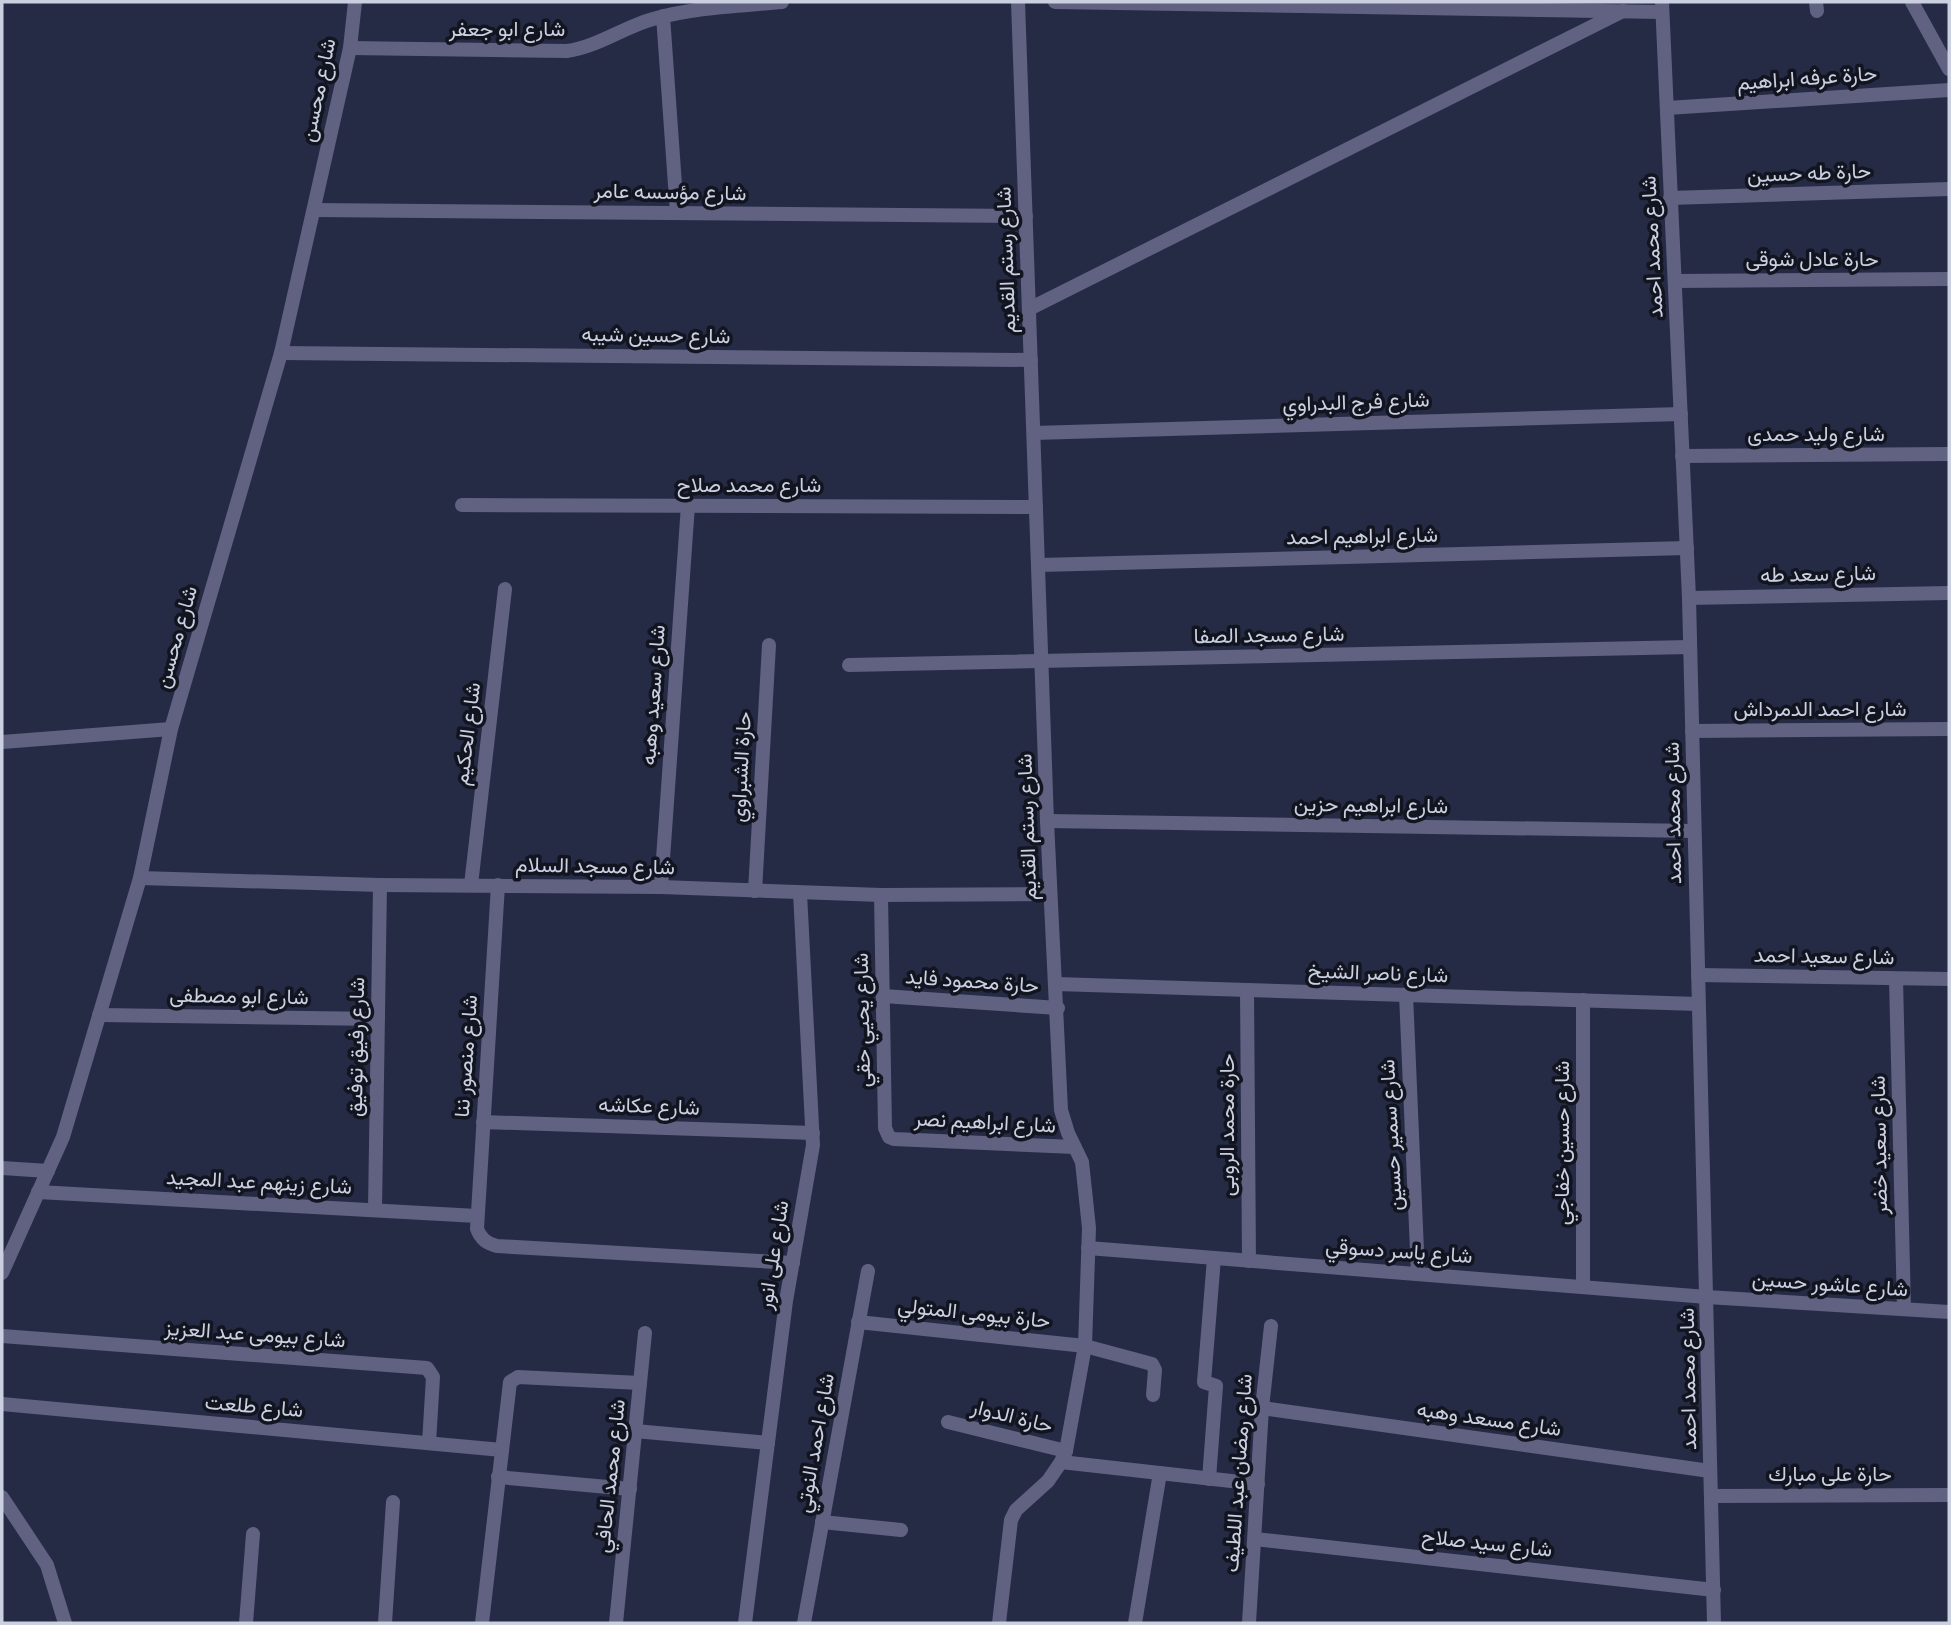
<svg xmlns="http://www.w3.org/2000/svg" width="1951" height="1625" font-family="Signika,Vazirmatn,sans-serif">
	<style>
		.lines { fill: none; stroke-linecap: round; stroke-linejoin: round }
		.street { stroke: #616182; stroke-width: 14 }
		.labels { text-anchor: middle; dominant-baseline: central; stroke-width: 7; stroke-linejoin: round; paint-order: stroke }
		.street-label { font-size: 21px; fill: #cbd0e1; stroke: #121520 }
	</style>
	<rect width="100%" height="100%" fill="#252b44"/>
	<g class="lines">
		<!-- street -->
		<g class="street">
			<polyline points="1055,2 1662,12"/>
			<polyline points="1662,2 1689,598 1714,1623"/>
			<polyline points="1816,2 1817,11"/>
			<polyline points="1912,2 1949,69"/>
			<polyline points="663,16 677,213"/>
			<path d="M350,48L567,51C597,47 624,27 653,19C694,7 740,6 782,2"/>
			<polyline points="1667,108 1949,90"/>
			<polyline points="1670,198 1949,189"/>
			<polyline points="314,210 1026,216"/>
			<polyline points="1675,281 1949,279"/>
			<polyline points="1029,309 1623,11"/>
			<polyline points="281,353 1031,360"/>
			<polyline points="1034,433 1681,414"/>
			<polyline points="1682,456 1949,454"/>
			<polyline points="462,505 1036,507"/>
			<polyline points="1039,565 1687,548"/>
			<polyline points="1689,598 1949,593"/>
			<polyline points="849,665 1690,647"/>
			<polyline points="1692,731 1949,729"/>
			<polyline points="2,742 171,729"/>
			<polyline points="1047,821 1694,831"/>
			<polyline points="140,878 380,885 661,887 881,895 1050,894"/>
			<polyline points="471,885 505,589"/>
			<path d="M498,885L477,1229C481,1239 486,1243 497,1246L793,1263"/>
			<polyline points="661,887 688,505"/>
			<polyline points="755,891 769,645"/>
			<polyline points="881,895 885,1128 889,1137 894,1139 1074,1147"/>
			<polyline points="1698,975 1949,979"/>
			<polyline points="1896,979 1904,1309"/>
			<polyline points="1056,984 1698,1004"/>
			<polyline points="1247,990 1249,1261"/>
			<polyline points="1406,994 1418,1274"/>
			<polyline points="883,996 1058,1008"/>
			<polyline points="1583,1000 1583,1287"/>
			<polyline points="99,1015 378,1019"/>
			<polyline points="483,1122 813,1133"/>
			<polyline points="2,1168 48,1171"/>
			<polyline points="38,1192 477,1216"/>
			<polyline points="375,1209 380,885"/>
			<polyline points="1088,1248 1707,1297 1949,1312"/>
			<polyline points="2,1273 63,1137 140,878 171,729 281,353 350,48 355,2"/>
			<polyline points="858,1322 1085,1346 1152,1364 1155,1370 1153,1395"/>
			<polyline points="2,1336 427,1368 433,1377 429,1443"/>
			<polyline points="2,1404 502,1450"/>
			<polyline points="1262,1408 1710,1471"/>
			<polyline points="948,1422 1066,1451"/>
			<polyline points="635,1431 768,1443"/>
			<polyline points="1061,1462 1258,1484"/>
			<polyline points="498,1477 630,1489"/>
			<polyline points="1209,1479 1216,1386 1204,1382 1214,1258"/>
			<polyline points="1711,1496 1949,1495"/>
			<polyline points="2,1497 47,1565 65,1623"/>
			<polyline points="822,1522 901,1530"/>
			<polyline points="1255,1539 1714,1590"/>
			<polyline points="246,1623 253,1534"/>
			<polyline points="385,1623 393,1502"/>
			<polyline points="482,1623 510,1382 518,1377 640,1383"/>
			<polyline points="616,1623 645,1333"/>
			<polyline points="745,1623 786,1301 813,1145 800,893"/>
			<polyline points="804,1623 868,1271"/>
			<polyline points="999,1623 1011,1520 1016,1510 1048,1481 1061,1462 1066,1451 1085,1346 1089,1228 1082,1162 1068,1133 1061,1110 1047,821 1018,2"/>
			<polyline points="1135,1623 1160,1473"/>
			<polyline points="1249,1623 1262,1408 1271,1326"/>
		</g>
	</g>
	<g class="labels">
		<!-- street labels -->
		<g class="street-label">
			<text x="507" y="29">شارع ابو جعفر</text>
			<text transform="translate(1807 78) rotate(-4)">حارة عرفه ابراهيم</text>
			<text transform="translate(318 90) rotate(-78)">شارع محسن</text>
			<text transform="translate(1809 173) rotate(-2)">حارة طه حسين</text>
			<text transform="translate(670 192) rotate(1)">شارع مؤسسه عامر</text>
			<text transform="translate(1652 247) rotate(-93)">شارع محمد احمد</text>
			<text x="1812" y="259">حارة عادل شوقى</text>
			<text transform="translate(1006 260) rotate(-92)">شارع رستم القديم</text>
			<text transform="translate(656 335) rotate(1)">شارع حسين شيبه</text>
			<text transform="translate(1356 402) rotate(-2)">شارع فرج البدراوي</text>
			<text x="1816" y="434">شارع وليد حمدى</text>
			<text x="749" y="485">شارع محمد صلاح</text>
			<text transform="translate(1362 536) rotate(-1)">شارع ابراهيم احمد</text>
			<text transform="translate(1818 574) rotate(-1)">شارع سعد طه</text>
			<text transform="translate(1269 635) rotate(-1)">شارع مسجد الصفا</text>
			<text transform="translate(176 637) rotate(-74)">شارع محسن</text>
			<text transform="translate(653 695) rotate(-86)">شارع سعيد وهبه</text>
			<text x="1820" y="709">شارع احمد الدمرداش</text>
			<text transform="translate(467 734) rotate(-83)">شارع الحكيم</text>
			<text transform="translate(741 767) rotate(-87)">حارة الشبراوي</text>
			<text transform="translate(1371 805) rotate(1)">شارع ابراهيم حزين</text>
			<text transform="translate(1673 813) rotate(-91)">شارع محمد احمد</text>
			<text transform="translate(1027 827) rotate(-92)">شارع رستم القديم</text>
			<text transform="translate(595 866) rotate(1)">شارع مسجد السلام</text>
			<text transform="translate(1824 956) rotate(1)">شارع سعيد احمد</text>
			<text transform="translate(1378 973) rotate(2)">شارع ناصر الشيخ</text>
			<text transform="translate(972 981) rotate(4)">حارة محمود فايد</text>
			<text transform="translate(239 996) rotate(1)">شارع ابو مصطفى</text>
			<text transform="translate(862 1020) rotate(-91)">شارع يحيي حقي</text>
			<text transform="translate(356 1047) rotate(-89)">شارع رفيق توفيق</text>
			<text transform="translate(466 1056) rotate(-86)">شارع منصور ننا</text>
			<text transform="translate(649 1106) rotate(2)">شارع عكاشه</text>
			<text transform="translate(985 1122) rotate(3)">شارع ابراهيم نصر</text>
			<text transform="translate(1227 1125) rotate(-90)">حارة محمد الروبى</text>
			<text transform="translate(1391 1135) rotate(-93)">شارع سمير حسين</text>
			<text transform="translate(1562 1143) rotate(-90)">شارع حسين خفاجي</text>
			<text transform="translate(1879 1145) rotate(-91)">شارع سعيد خضر</text>
			<text transform="translate(259 1182) rotate(3)">شارع زينهم عبد المجيد</text>
			<text transform="translate(1399 1251) rotate(4)">شارع ياسر دسوقي</text>
			<text transform="translate(773 1255) rotate(-81)">شارع على انور</text>
			<text transform="translate(1830 1284) rotate(4)">شارع عاشور حسين</text>
			<text transform="translate(974 1313) rotate(6)">حارة بيومى المتولي</text>
			<text transform="translate(255 1334) rotate(4)">شارع بيومى عبد العزيز</text>
			<text transform="translate(1688 1379) rotate(-91)">شارع محمد احمد</text>
			<text transform="translate(254 1406) rotate(5)">شارع طلعت</text>
			<text transform="translate(1012 1416) rotate(14)">حارة الدوار</text>
			<text transform="translate(1489 1419) rotate(8)">شارع مسعد وهبه</text>
			<text transform="translate(815 1443) rotate(-80)">شارع احمد النوتي</text>
			<text transform="translate(1238 1473) rotate(-86)">شارع رمضان عبد اللطيف</text>
			<text x="1830" y="1474">حارة على مبارك</text>
			<text transform="translate(610 1476) rotate(-84)">شارع محمد الحافي</text>
			<text transform="translate(1487 1543) rotate(6)">شارع سيد صلاح</text>
		</g>
	</g>
	<!-- border -->
	<rect width="1951" height="1625" fill="none" stroke="#cbd0e1" stroke-width="7"/>
</svg>
